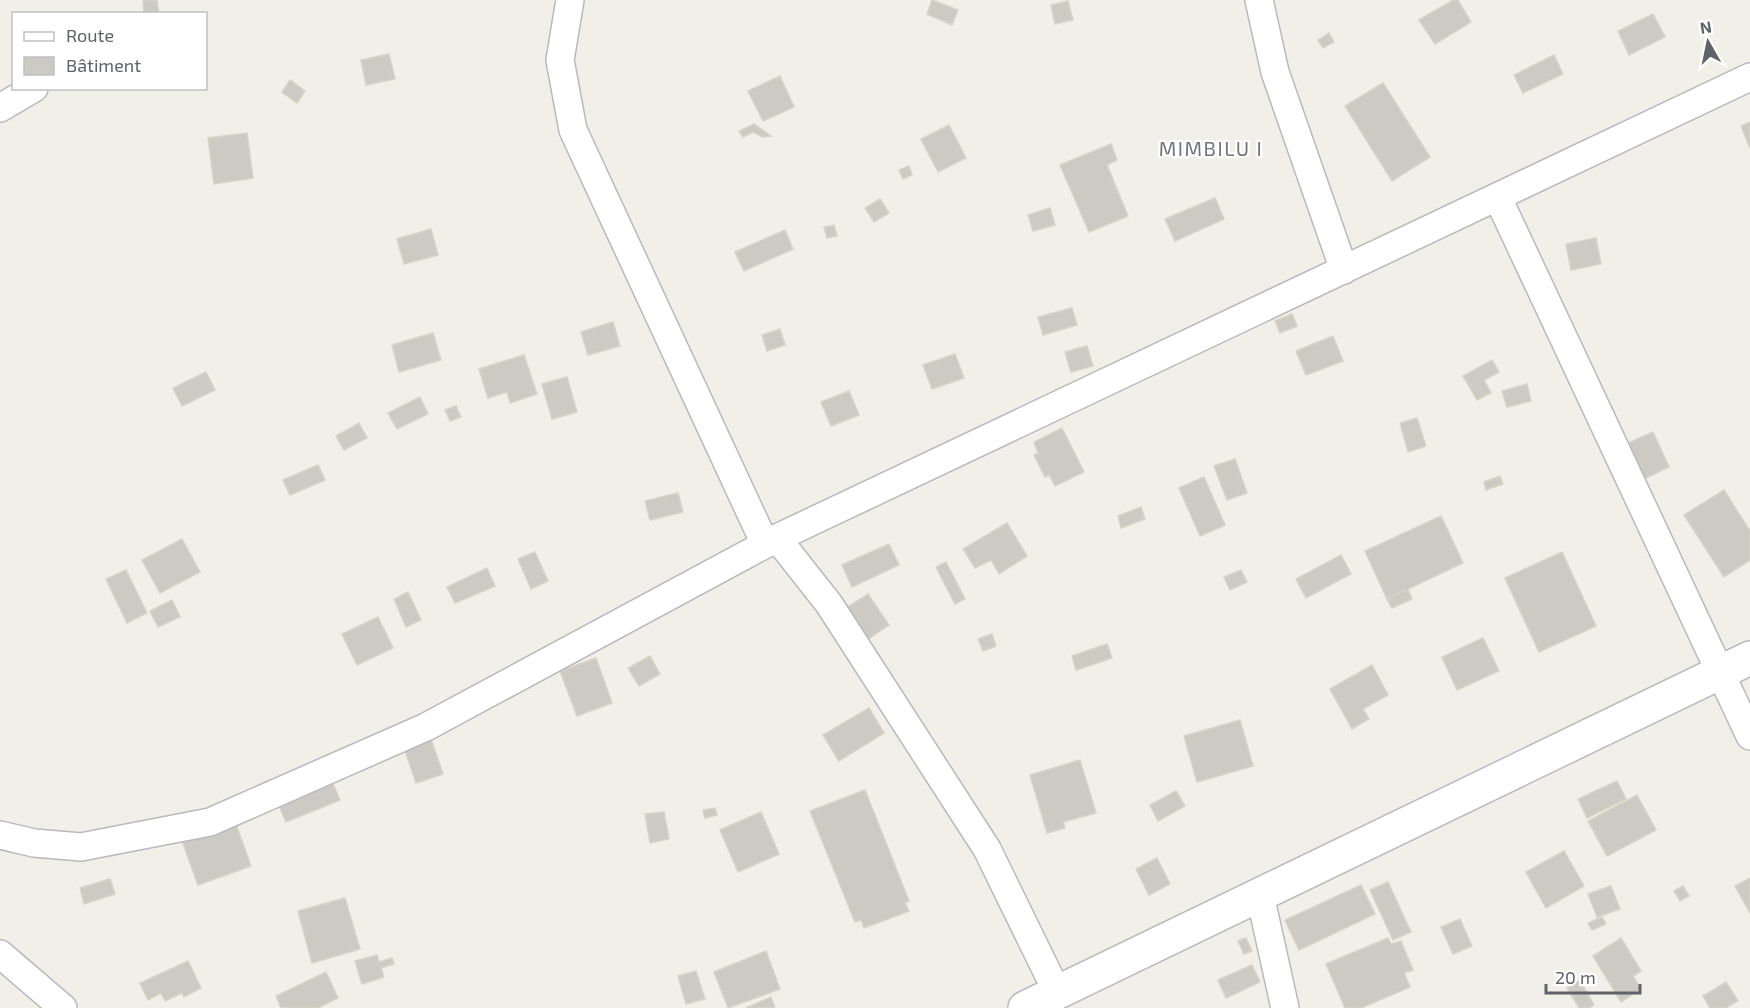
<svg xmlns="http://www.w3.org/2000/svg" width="1750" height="1008" font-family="'Exo 2',sans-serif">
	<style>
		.building { fill: #cccbc3; stroke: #d7d3c5; stroke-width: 1.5 }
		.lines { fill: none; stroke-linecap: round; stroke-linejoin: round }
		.minor-casing { stroke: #b8b9be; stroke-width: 30 }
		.secondary-casing { stroke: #b9bbc1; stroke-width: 36 }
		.minor { stroke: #fff; stroke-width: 27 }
		.secondary { stroke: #fff; stroke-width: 33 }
		.labels { text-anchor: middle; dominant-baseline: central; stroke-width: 4.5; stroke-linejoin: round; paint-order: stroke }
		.quarter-label { font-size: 20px; letter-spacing: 1.5px; fill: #70747a; stroke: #fff }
	</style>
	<rect width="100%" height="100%" fill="#f1f0e8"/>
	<!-- building -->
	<g class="building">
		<polygon points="143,0 157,0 159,14 144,14"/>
		<polygon points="932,0 958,10 952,25 927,14"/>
		<polygon points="1453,0 1458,0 1471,22 1435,44 1419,20"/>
		<polygon points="1068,1 1073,20 1055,24 1051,5"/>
		<polygon points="1653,14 1665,37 1629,55 1618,31"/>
		<polygon points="1329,33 1334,42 1323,48 1318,40"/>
		<polygon points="389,54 395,79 366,85 361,60"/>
		<polygon points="1554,55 1563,74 1523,93 1514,75"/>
		<polygon points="780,76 794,107 763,121 748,91"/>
		<polygon points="290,80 305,91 297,103 282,92"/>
		<polygon points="1383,83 1430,157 1392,181 1345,106"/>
		<polygon points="1750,122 1750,148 1741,126"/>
		<polygon points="754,124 771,136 763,137 753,132 743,137 739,131"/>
		<polygon points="949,125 966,158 938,172 921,139"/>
		<polygon points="247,133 253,178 214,184 208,138"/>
		<polygon points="1111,144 1117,160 1107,165 1128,216 1089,232 1060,165"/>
		<polygon points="909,166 912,175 903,179 899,170"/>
		<polygon points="1215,198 1224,219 1175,241 1165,219"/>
		<polygon points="880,199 889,213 874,222 865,208"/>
		<polygon points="1050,208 1055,225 1033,231 1028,215"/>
		<polygon points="834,225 837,236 827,238 824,227"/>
		<polygon points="431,229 438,255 404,264 397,239"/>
		<polygon points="785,230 793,249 744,271 735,252"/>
		<polygon points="1596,238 1601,264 1571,270 1566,244"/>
		<polygon points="1072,308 1077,325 1043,335 1038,317"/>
		<polygon points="1292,314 1297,326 1280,333 1275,321"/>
		<polygon points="613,322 620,346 588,355 581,332"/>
		<polygon points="780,329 785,345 767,351 762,335"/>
		<polygon points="433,333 441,360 399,372 392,345"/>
		<polygon points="1333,336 1343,361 1306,375 1296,351"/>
		<polygon points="1087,346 1093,366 1071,372 1065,352"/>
		<polygon points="955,354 964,378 932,389 923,365"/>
		<polygon points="524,355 537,394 510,403 507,392 488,398 479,369"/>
		<polygon points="1492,360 1499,372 1484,380 1491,393 1477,400 1463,376"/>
		<polygon points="206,372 215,390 182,406 173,388"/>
		<polygon points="567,377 577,412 552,419 542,384"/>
		<polygon points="1527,384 1531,401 1507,407 1502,391"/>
		<polygon points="849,391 859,415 831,426 821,402"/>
		<polygon points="420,397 428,414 397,429 388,413"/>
		<polygon points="456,406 461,417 450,421 445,410"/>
		<polygon points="1417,418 1426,446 1408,452 1400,423"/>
		<polygon points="359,423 367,438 344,450 336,436"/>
		<polygon points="1062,428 1084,472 1055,486 1049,475 1045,477 1034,455 1038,453 1034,442"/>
		<polygon points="1653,432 1669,467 1642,480 1626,444"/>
		<polygon points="1235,459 1247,493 1227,500 1214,466"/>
		<polygon points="318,465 325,480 290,495 283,480"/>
		<polygon points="1500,476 1503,484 1486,490 1484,482"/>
		<polygon points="1204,477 1225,525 1200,536 1179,488"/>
		<polygon points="1724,490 1750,531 1750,560 1724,577 1684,515"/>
		<polygon points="678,493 683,512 650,520 645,501"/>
		<polygon points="1141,507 1145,519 1121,528 1118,516"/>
		<polygon points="1441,516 1463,563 1387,599 1365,551"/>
		<polygon points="1007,523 1027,556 999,574 991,560 975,568 963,549"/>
		<polygon points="182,539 200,572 160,593 142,560"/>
		<polygon points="889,544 899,565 852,587 842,565"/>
		<polygon points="535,552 548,581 531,589 518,559"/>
		<polygon points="1562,552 1596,626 1539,652 1505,578"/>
		<polygon points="1341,555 1351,574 1306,598 1296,579"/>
		<polygon points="946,562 965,599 955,604 936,567"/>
		<polygon points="487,568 495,586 455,603 447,587"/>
		<polygon points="126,570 147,613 127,623 106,579"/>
		<polygon points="1241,570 1247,582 1230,590 1224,577"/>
		<polygon points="1408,589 1412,599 1392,608 1387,599"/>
		<polygon points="408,592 421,620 406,627 394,599"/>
		<polygon points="868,594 889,625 861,644 840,612"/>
		<polygon points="172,600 180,617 158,627 150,611"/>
		<polygon points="378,617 393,648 357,665 342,634"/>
		<polygon points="992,634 996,646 983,651 978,639"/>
		<polygon points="1483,638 1499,671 1457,690 1442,657"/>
		<polygon points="1107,644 1112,658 1076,670 1072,656"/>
		<polygon points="650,656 660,674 639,686 628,668"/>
		<polygon points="596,658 612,703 577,716 560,671"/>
		<polygon points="1372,665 1388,695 1363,709 1369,719 1352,729 1330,689"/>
		<polygon points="869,708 884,733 839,761 823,735"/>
		<polygon points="1240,720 1253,766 1197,782 1184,736"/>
		<polygon points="431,739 443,774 416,783 404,748"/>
		<polygon points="1080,760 1096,813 1063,822 1065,828 1047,833 1030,775"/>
		<polygon points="328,772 340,800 286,822 274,794"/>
		<polygon points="1617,781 1626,799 1587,818 1578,799"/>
		<polygon points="865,790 909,901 905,903 909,911 864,928 861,920 855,922 810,811"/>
		<polygon points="1176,791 1185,806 1158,821 1150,805"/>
		<polygon points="1637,795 1656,830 1607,856 1588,821"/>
		<polygon points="715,808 717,815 705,818 703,810"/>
		<polygon points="664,812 669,839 650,843 645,814"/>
		<polygon points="761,812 779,854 738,872 720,830"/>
		<polygon points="234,819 251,866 198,885 181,838"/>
		<polygon points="1564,851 1584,886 1546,908 1526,872"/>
		<polygon points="1157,858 1170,884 1149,895 1136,869"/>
		<polygon points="1750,878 1750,913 1735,886"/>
		<polygon points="110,879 115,894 84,904 80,888"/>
		<polygon points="1388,882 1411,932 1393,940 1370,890"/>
		<polygon points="1361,885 1375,914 1299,950 1285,920"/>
		<polygon points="1611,886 1620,909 1597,917 1588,894"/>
		<polygon points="1683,886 1689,896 1680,901 1674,891"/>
		<polygon points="345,898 360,949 312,963 298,911"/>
		<polygon points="1602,917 1606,924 1592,930 1588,923"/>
		<polygon points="1460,919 1472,946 1453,954 1441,927"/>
		<polygon points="1246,938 1252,951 1244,954 1238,941"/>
		<polygon points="1388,938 1391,944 1401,941 1413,970 1404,973 1410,987 1361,1008 1345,1008 1326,964"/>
		<polygon points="1621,938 1641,971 1633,976 1641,989 1621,1002 1593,956"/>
		<polygon points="766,951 780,989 728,1008 714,972"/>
		<polygon points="377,955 379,962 392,958 394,964 381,968 384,977 362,984 355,961"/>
		<polygon points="188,961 201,988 184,997 182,993 165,1001 161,993 148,1000 140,983"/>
		<polygon points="1252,965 1260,982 1226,998 1218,980"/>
		<polygon points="696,971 705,999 686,1004 678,976"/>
		<polygon points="326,972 338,998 318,1008 281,1008 276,996"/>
		<polygon points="1580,980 1594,1005 1589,1008 1579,1008 1567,988"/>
		<polygon points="1726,982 1738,1001 1726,1008 1710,1008 1703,996"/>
		<polygon points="771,997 775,1008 746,1008"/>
	</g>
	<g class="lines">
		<defs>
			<g id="minor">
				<polyline points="570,0 560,60 573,130 765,544"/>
				<polyline points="1259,0 1275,72 1344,270"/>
				<polyline points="0,108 34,88"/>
				<polyline points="1498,198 1750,736"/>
				<polyline points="777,538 829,604 987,849 1057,992"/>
				<polyline points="0,835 34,843 81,847 210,822 426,727 777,538 1750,77"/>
				<polyline points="1260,895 1285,1008"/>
				<polyline points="0,954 63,1008"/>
			</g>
			<polyline id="secondary" points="1025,1008 1750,658"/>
		</defs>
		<!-- minor casing -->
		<use href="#minor" class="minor-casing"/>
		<!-- secondary casing -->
		<use href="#secondary" class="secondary-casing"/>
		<!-- minor -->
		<use href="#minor" class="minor"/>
		<!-- secondary -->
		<use href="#secondary" class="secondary"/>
	</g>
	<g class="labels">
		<!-- quarter labels -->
		<g class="quarter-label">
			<text x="1211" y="148">MIMBILU I</text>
		</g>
	</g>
	<!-- legend -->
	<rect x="12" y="12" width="195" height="78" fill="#ffffff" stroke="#bfc0c3" stroke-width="1.5"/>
	<rect x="24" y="32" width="30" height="9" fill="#ffffff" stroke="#bfc0c3" stroke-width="1.5"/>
	<text x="66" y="42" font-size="18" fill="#5f6268">Route</text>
	<rect x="24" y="57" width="30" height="18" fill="#cccbc3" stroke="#bfc0c3" stroke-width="1.5"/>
	<text x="66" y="72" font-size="18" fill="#5f6268">Bâtiment</text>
	<!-- north arrow -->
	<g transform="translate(1708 42) rotate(351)" stroke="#ffffff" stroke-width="4.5" paint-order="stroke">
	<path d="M0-4.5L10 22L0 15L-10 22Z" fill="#5f6268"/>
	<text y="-9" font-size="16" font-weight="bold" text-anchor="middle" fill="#5f6268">N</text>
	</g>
	<!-- scale -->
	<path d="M1546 984v9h94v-9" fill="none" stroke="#5f6268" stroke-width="3"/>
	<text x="1555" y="984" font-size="18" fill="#5f6268" stroke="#ffffff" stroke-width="4.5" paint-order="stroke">20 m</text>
</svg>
